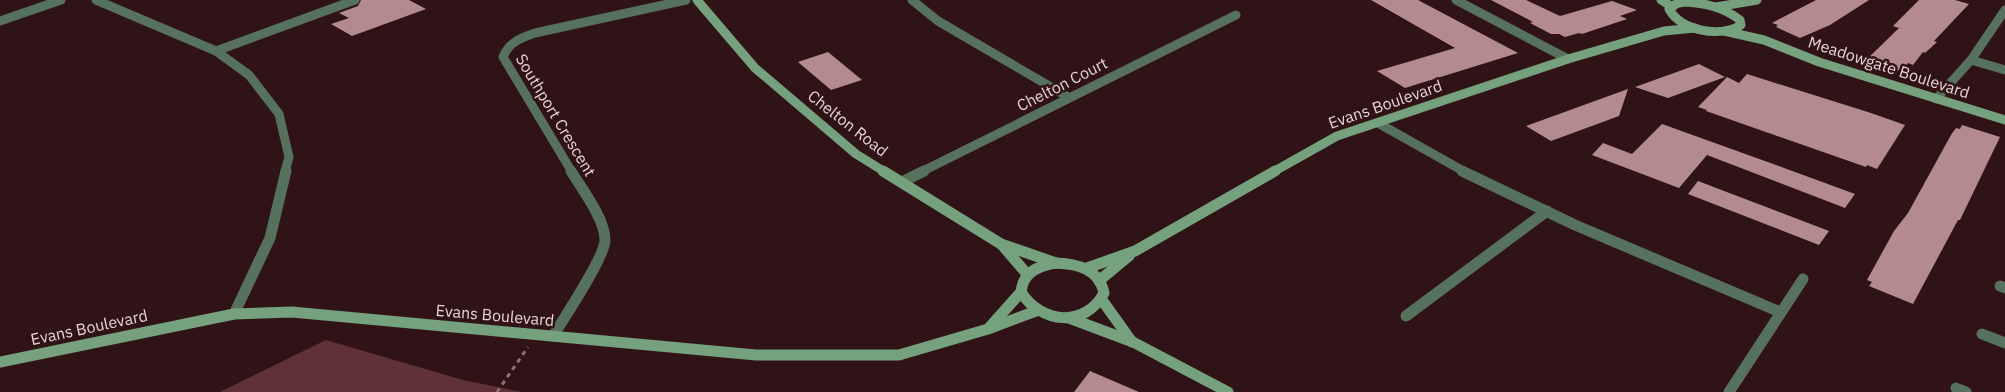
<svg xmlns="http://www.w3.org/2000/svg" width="2005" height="392" font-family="'IBM Plex Sans',sans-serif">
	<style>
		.green { fill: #603236 }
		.building { fill: #b38b8d }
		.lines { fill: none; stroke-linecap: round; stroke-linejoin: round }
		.path { stroke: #8c7274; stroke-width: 3; stroke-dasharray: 4.5 4.5; stroke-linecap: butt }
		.street-far1 { stroke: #56715c; stroke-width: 9 }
		.street { stroke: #56715c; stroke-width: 11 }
		.secondary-far1 { stroke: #75a17f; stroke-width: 9 }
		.secondary { stroke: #75a17f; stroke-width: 11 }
		.labels { text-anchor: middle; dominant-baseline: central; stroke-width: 5; stroke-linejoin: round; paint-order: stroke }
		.street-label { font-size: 16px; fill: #e8d2d3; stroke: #301316 }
	</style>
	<rect width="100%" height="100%" fill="#301316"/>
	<!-- green -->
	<polygon class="green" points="326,340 463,380 522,392 220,392"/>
	<!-- building -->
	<g class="building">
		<polygon points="361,0 409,0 426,9 352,36 331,24 349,18 339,13 358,6"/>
		<polygon points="1371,0 1418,0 1518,53 1405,88 1377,71 1455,48"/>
		<polygon points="1491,0 1526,0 1560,16 1612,1 1637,10 1620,16 1627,19 1582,34 1579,33 1565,37 1559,34 1551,34 1530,23 1533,22"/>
		<polygon points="1816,0 1869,0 1830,25 1800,38 1776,27 1778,25 1772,23"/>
		<polygon points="1919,0 1955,0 1969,4 1934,41 1937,42 1925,53 1923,52 1913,65 1908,63 1902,71 1898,70 1896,73 1865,64 1864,62 1899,28 1893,26"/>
		<polygon points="828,52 862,80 831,90 798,62"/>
		<polygon points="1699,64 1725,77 1668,98 1635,87"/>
		<polygon points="1747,74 1871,113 1905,125 1877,169 1867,165 1866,167 1706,111 1707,110 1698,107 1727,77 1739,83"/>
		<polygon points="1628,89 1619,116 1551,141 1526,126"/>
		<polygon points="1662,124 1776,165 1855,194 1845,208 1707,155 1679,188 1592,155 1603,143 1632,154"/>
		<polygon points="1962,125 2000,137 1960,220 1958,220 1913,304 1869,286 1872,282 1867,280 1894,231 1908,213 1951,135 1956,128 1960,129"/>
		<polygon points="1698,181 1732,194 1829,231 1819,245 1688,194"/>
		<polygon points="1090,371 1139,392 1074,392"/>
	</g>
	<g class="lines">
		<!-- path -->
		<polyline class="path" points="497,392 528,347"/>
		<!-- street-far1 -->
		<g class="street-far1">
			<polyline points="96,0 216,51 249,75 279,114 289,157 285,172"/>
			<polyline points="912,0 938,21 1068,97"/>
			<polyline points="1456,0 1568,59"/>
			<polyline points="0,21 61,0"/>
			<polyline points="216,51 355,0"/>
			<polyline points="1971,60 2005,70"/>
			<polyline points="1936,99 1971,60 2005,10"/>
			<polyline points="1378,123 1465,172"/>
			<path d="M572,172L503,57C509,42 521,38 535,33L686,0"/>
			<polyline points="921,172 1236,15"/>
		</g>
		<!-- street -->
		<g class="street">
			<polyline points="1462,171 1575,225 1780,312"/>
			<polyline points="902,182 924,171"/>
			<polyline points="2000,286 2005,288"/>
			<polyline points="234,314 270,238 286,171"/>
			<polyline points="1406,316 1547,211"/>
			<polyline points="1982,334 2005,343"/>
			<path d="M553,336C564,318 605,257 605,240C605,219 582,189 571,171"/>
			<polyline points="1956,388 1966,392"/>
			<polyline points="1729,392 1803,279"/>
		</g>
		<!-- secondary-far1 -->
		<g class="secondary-far1">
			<polyline points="697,0 755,68 856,154 885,172"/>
			<polyline points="1661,0 1671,6"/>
			<path d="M1684,2C1705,3 1723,7 1740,20L1741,25C1720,38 1681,31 1669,9L1676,4Z"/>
			<polyline points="1716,7 1757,0"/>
			<polyline points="1724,31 1764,40 1819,62 2005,120"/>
			<polyline points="1273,172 1337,136 1568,59 1664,31 1695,28"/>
		</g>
		<!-- secondary -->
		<g class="secondary">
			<polyline points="883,171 1001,244 1056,263"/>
			<polyline points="1002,245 1027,274"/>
			<path d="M1056,263C1078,264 1099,269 1104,293C1085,328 1041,324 1021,292C1023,272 1038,266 1056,263Z"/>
			<polyline points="1087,268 1135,251 1275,171"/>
			<polyline points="1101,279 1129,256"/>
			<polyline points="1102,300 1132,342"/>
			<polyline points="1069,318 1133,342 1228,392"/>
			<polyline points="989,328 1021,292"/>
			<polyline points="0,362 234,314 292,312 756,355 899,355 988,329 1036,311"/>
		</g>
	</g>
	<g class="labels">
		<!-- street labels -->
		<g class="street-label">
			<text transform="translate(1889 67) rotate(18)">Meadowgate Boulevard</text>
			<text transform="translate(1062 84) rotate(-27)">Chelton Court</text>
			<text transform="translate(1385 104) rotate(-19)">Evans Boulevard</text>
			<text transform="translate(556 115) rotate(59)">Southport Crescent</text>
			<text transform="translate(848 123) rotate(38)">Chelton Road</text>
			<text transform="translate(495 315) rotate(5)">Evans Boulevard</text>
			<text transform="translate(89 327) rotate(-12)">Evans Boulevard</text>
		</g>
	</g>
</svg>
